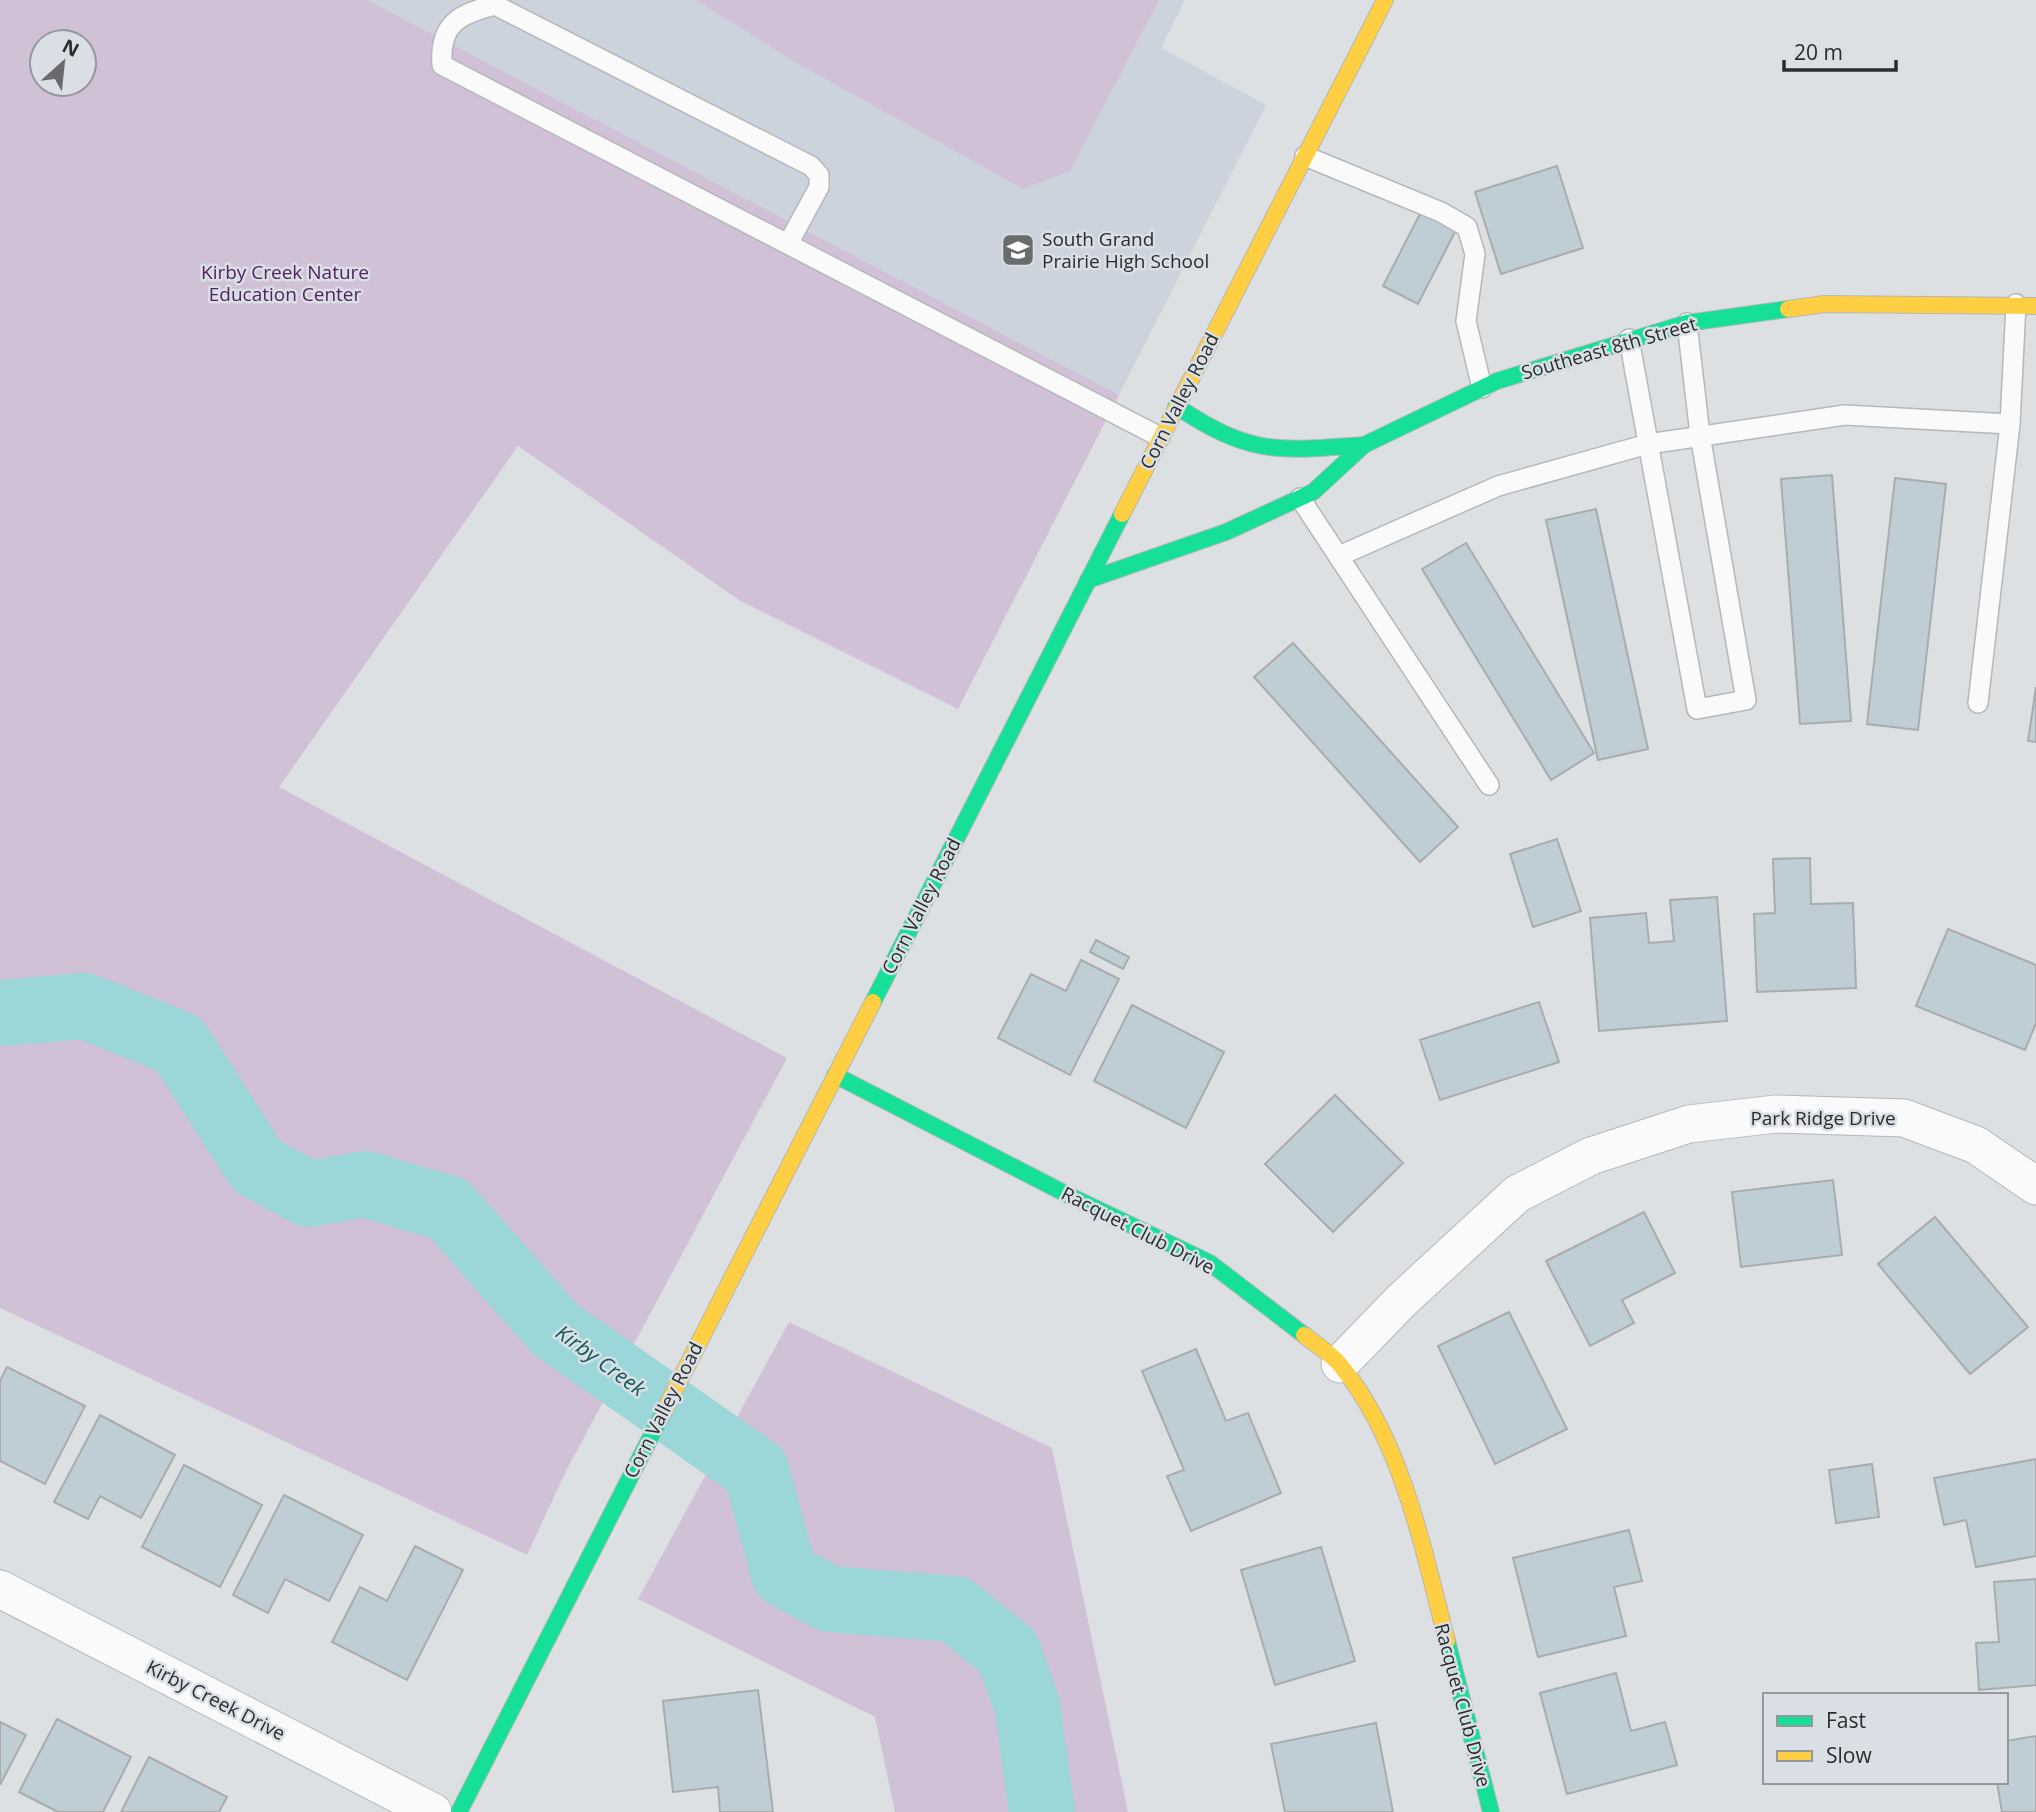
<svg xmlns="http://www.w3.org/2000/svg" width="2036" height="1812" font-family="'Open Sans',sans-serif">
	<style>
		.built { fill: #cdd3dc }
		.green { fill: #d0c1d7; fill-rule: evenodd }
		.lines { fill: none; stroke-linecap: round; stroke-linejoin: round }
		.river { stroke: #9bd6d8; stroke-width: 66 }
		.building { fill: #bfced4; stroke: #a9acae; stroke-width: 2 }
		.lane-casing { stroke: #b5b7ba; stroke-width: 22 }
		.street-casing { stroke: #b5b7ba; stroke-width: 39 }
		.fast-casing { stroke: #b5b7ba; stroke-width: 18 }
		.slow-casing { stroke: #b5b7ba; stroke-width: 18 }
		.lane { stroke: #fafafb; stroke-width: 19 }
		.street { stroke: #fafafb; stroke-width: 37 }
		.fast { stroke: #16e098; stroke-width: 16 }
		.slow { stroke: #ffcf43; stroke-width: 16 }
		.labels { text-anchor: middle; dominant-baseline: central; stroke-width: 5; stroke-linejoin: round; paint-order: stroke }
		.poi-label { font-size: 19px; fill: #2a2c2e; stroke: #dadfe6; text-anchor: start }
		.park-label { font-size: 19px; fill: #52235e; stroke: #dadfe6 }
		.street-label { font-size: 19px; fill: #2a2c2e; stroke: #dadfe6 }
		.water-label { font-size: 21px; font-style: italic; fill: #125a5b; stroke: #dadfe6 }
	</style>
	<rect width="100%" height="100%" fill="#dde0e3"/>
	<!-- built -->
	<polygon class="built" points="368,0 1185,0 1161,48 1266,105 1119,395"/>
	<!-- green -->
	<g class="green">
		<path d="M0,0H368L1119,395L958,709L739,600L518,446L279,787L787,1058L566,1471L527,1555L0,1308ZM42,42H84V84H42Z"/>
		<polygon points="696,0 1159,0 1070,171 1023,189 797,63"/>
		<polygon points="789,1322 1052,1448 1128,1812 895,1812 875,1717 638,1599"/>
	</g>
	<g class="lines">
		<!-- river -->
		<polyline class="river" points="0,1013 85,1006 179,1044 257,1166 309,1194 365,1184 449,1209 555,1329 756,1470 784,1574 829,1599 955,1609 1008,1652 1027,1705 1042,1812"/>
	</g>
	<!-- building -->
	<g class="building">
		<polygon points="1557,166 1583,248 1501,274 1475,192"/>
		<polygon points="1422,210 1457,228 1418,304 1383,286"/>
		<polygon points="1832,475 1851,721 1800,724 1781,479"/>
		<polygon points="1895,478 1946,484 1918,730 1867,724"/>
		<polygon points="1596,509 1648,749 1598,760 1546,520"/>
		<polygon points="1466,543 1594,753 1551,780 1422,569"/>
		<polygon points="1293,643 1458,827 1420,862 1254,677"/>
		<polygon points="2036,687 2036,742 2028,741"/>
		<polygon points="1557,839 1581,911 1533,927 1510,854"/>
		<polygon points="1810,858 1811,904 1853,903 1856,988 1757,992 1754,914 1775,913 1773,859"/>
		<polygon points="1717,897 1727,1021 1599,1031 1590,918 1646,913 1649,943 1674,941 1670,900"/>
		<polygon points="1948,929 2036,965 2036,1023 2025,1050 1916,1006"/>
		<polygon points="1096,940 1129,957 1123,969 1090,952"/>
		<polygon points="1081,960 1119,979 1070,1075 998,1038 1031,974 1066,991"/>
		<polygon points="1539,1002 1559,1062 1440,1100 1420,1040"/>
		<polygon points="1132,1005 1224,1052 1186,1128 1094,1081"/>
		<polygon points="1335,1095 1403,1163 1333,1232 1265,1164"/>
		<polygon points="1833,1180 1842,1255 1741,1267 1732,1192"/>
		<polygon points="1644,1212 1675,1273 1622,1300 1634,1323 1590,1346 1546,1261"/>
		<polygon points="1935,1217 2028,1327 1970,1374 1878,1264"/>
		<polygon points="1509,1312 1567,1429 1495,1464 1438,1346"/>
		<polygon points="1196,1349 1226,1421 1248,1413 1281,1493 1191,1531 1167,1476 1184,1470 1142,1371"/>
		<polygon points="7,1367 85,1406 45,1484 0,1461 0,1381"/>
		<polygon points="100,1415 175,1455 141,1518 100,1496 88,1519 54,1502"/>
		<polygon points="2036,1459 2036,1556 1976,1567 1966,1520 1944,1525 1934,1478"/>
		<polygon points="1872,1464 1879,1517 1836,1523 1829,1470"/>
		<polygon points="184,1465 262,1505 220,1587 142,1547"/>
		<polygon points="284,1495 363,1535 329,1601 285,1579 268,1613 233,1595"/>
		<polygon points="1629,1530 1642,1581 1614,1587 1626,1636 1538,1657 1513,1558"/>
		<polygon points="415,1546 463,1570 407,1680 332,1642 360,1587 387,1601"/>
		<polygon points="1321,1547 1355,1661 1275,1685 1241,1570"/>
		<polygon points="2036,1579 2036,1685 1979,1690 1976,1643 1999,1642 1994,1582"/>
		<polygon points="1616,1673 1631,1731 1665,1722 1677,1765 1567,1794 1540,1693"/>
		<polygon points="758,1690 773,1812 720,1812 718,1787 673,1792 663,1701"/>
		<polygon points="57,1719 131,1757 103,1812 58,1812 19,1792"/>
		<polygon points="0,1722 26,1735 0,1785"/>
		<polygon points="1376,1723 1393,1812 1285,1812 1271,1744"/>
		<polygon points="2036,1736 2036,1812 2002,1812 1997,1782 2006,1782 2006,1741"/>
		<polygon points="149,1757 227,1797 219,1812 121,1812"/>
	</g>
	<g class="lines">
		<defs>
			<g id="lane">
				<polyline points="1305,156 1441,212 1467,227 1475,254 1466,321 1482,388"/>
				<path d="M788,244L819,187V175L811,166L495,5C459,14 439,24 442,65L1160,437"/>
				<polyline points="1629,339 1697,709 1746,700 1700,435 1687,323"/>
				<polyline points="1300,498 1489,785"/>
				<polyline points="1339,556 1498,486 1648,444 1845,415 2010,424 2016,304"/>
				<polyline points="1978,703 2010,424"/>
			</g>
			<g id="street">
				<polyline points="1340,1364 1401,1301 1517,1194 1591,1156 1689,1124 1776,1114 1904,1118 1976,1145 2036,1186"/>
				<polyline points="0,1589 433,1812"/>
			</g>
			<g id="fast">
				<path d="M1176,406C1251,456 1277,451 1364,445"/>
				<polyline points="1088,580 1226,532 1313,492 1364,445 1497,381 1687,323 1788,309"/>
				<polyline points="873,1002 1122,514"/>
				<polyline points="835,1075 1068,1195 1210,1263 1304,1335"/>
				<polyline points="1447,1641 1491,1812"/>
				<polyline points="459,1812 664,1411"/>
			</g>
			<g id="slow">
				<polyline points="1788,309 1825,304 2036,306"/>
				<polyline points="1122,514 1385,0"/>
				<path d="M1304,1335C1316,1345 1332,1354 1341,1366C1402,1440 1423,1549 1447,1641"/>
				<polyline points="664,1411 873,1002"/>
			</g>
		</defs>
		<!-- lane casing -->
		<use href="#lane" class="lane-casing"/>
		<!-- street casing -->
		<use href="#street" class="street-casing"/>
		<!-- fast casing -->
		<use href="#fast" class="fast-casing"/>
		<!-- slow casing -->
		<use href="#slow" class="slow-casing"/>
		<!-- lane -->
		<use href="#lane" class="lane"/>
		<!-- street -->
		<use href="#street" class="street"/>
		<!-- fast -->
		<use href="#fast" class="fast"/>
		<!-- slow -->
		<use href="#slow" class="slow"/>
	</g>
	<!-- icons -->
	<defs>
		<symbol id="school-square" viewBox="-11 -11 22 22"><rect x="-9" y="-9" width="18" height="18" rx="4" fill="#696b6d" stroke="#dadfe6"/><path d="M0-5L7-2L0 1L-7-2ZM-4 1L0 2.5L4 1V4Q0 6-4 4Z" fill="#fff"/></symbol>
	</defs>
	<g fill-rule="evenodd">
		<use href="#school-square" x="999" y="231" width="38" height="38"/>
	</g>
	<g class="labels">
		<!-- poi labels -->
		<g class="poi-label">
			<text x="1042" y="239">South Grand<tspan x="1042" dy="22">Prairie High School</tspan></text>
		</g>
		<!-- park labels -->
		<g class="park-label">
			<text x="285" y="272">Kirby Creek Nature<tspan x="285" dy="22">Education Center</tspan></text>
		</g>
		<!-- street labels -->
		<g class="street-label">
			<text transform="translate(1609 348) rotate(-16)">Southeast 8th Street</text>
			<text transform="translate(1179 401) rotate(-63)">Corn Valley Road</text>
			<text transform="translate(921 906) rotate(-63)">Corn Valley Road</text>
			<text x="1823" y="1118">Park Ridge Drive</text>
			<text transform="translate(1138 1230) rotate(27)">Racquet Club Drive</text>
			<text transform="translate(663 1410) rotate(-63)">Corn Valley Road</text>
			<text transform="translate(216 1700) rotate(27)">Kirby Creek Drive</text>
			<text transform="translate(1463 1705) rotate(75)">Racquet Club Drive</text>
		</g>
		<!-- water labels -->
		<g class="water-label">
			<text transform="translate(601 1360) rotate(36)">Kirby Creek</text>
		</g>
	</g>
	<!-- legend -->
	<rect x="1763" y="1693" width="245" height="91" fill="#dadfe6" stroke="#94979c" stroke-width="2"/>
	<rect x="1777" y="1716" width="35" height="10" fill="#16e098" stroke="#94979c" stroke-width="2"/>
	<text x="1826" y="1728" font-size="21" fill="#2a2c2e">Fast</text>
	<rect x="1777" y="1751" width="35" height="10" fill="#ffcf43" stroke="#94979c" stroke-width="2"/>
	<text x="1826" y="1763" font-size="21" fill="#2a2c2e">Slow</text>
	<!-- north arrow -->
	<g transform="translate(63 63) rotate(27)"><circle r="33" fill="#dadfe6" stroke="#94979c" stroke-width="2"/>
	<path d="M0-5L12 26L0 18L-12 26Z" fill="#696b6d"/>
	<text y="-10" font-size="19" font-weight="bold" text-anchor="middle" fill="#2a2c2e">N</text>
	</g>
	<!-- scale -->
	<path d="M1784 60v10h112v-10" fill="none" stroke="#2a2c2e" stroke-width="3.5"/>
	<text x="1794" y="60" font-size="21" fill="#2a2c2e" stroke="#dadfe6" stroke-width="5" paint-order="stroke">20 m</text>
</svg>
